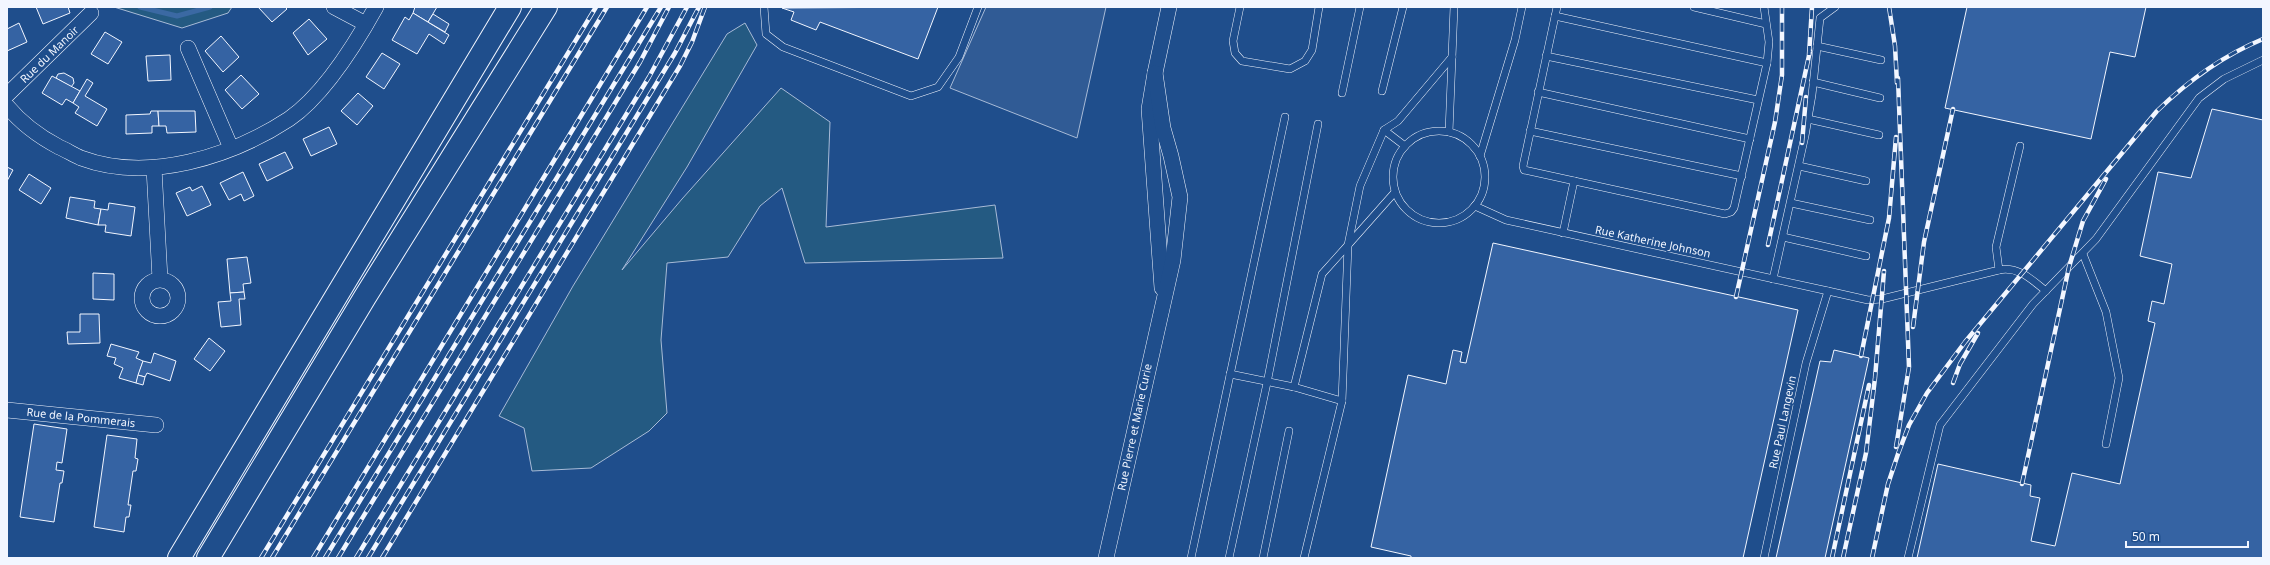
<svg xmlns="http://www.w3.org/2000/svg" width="2270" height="565" font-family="'Noto Sans',sans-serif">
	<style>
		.green { fill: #245a82; stroke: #a8bbd7 }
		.parking { fill: #305b95; stroke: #a8bbd7 }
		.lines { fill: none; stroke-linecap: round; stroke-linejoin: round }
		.stream { stroke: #3b69a3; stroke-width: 5 }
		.building { fill: #3563a3; stroke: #f2f6ff }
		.service-casing { stroke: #f2f6ff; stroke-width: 8 }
		.minor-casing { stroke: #f2f6ff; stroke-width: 16 }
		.trunk-casing { stroke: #f2f6ff; stroke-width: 24 }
		.service { stroke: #1f4e8c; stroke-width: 7 }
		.minor { stroke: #1f4e8c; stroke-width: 15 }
		.trunk { stroke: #1f4e8c; stroke-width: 22 }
		.rail-casing { stroke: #f2f6ff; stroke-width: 4.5 }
		.rail { stroke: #1f4e8c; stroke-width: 3; stroke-dasharray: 9; stroke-linecap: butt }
		.labels { text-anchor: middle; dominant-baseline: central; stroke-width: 3; stroke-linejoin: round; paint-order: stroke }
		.street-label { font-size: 11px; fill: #f2f6ff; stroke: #1f4e8c }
	</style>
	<rect width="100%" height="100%" fill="#1f4e8c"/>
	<!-- green -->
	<g class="green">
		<polygon points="114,7 232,7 228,13 182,28"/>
		<polygon points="745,23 757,45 687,167 622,270 682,199 781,88 830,122 826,227 995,205 1003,258 805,263 782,188 760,206 728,257 667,263 661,340 667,413 649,431 591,468 532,471 524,428 499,416 573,286 727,34"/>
	</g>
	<!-- parking -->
	<polygon class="parking" points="986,7 1106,7 1077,138 950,88"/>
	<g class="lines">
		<!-- stream -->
		<polyline class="stream" points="140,7 177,16 210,7"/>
	</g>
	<!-- building -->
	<g class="building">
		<polygon points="36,7 68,7 70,13 43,24"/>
		<polygon points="258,7 285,7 287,9 272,22"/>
		<polygon points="415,7 437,7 428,22 413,13"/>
		<polygon points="938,7 918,59 820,22 816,30 791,20 794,12 782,8"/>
		<polygon points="1967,7 2146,7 2135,57 2110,52 2091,139 1945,108"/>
		<polygon points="413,13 449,35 444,44 429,34 417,54 392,40 405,17 409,20"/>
		<polygon points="433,14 449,24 445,32 428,22"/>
		<polygon points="309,19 327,39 308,55 293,33"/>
		<polygon points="19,23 27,42 7,51 7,29"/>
		<polygon points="105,32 122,42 108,64 91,54"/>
		<polygon points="221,36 239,57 223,72 205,51"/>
		<polygon points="382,53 400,64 384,89 366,77"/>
		<polygon points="170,55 171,80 148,81 146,56"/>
		<polygon points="64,73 73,78 74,83 71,87 56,78 58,74"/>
		<polygon points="241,75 259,94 242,109 225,90"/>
		<polygon points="52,76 80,91 73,103 66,99 62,105 42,93"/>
		<polygon points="87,79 93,83 85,96 107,109 97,126 75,113 79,107 73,103"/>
		<polygon points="358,93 373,106 357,125 341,111"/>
		<polygon points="2212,109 2263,120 2263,558 1917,558 1938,464 2031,485 2030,496 2040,498 2031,541 2055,546 2072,473 2120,484 2155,323 2148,321 2152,301 2164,304 2172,264 2140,256 2158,172 2191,178"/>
		<polygon points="151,111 158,111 159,126 152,126 152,133 126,134 126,115 150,114"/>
		<polygon points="158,111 195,111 196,132 167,133 166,126 159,126"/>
		<polygon points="329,127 337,144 311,156 303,139"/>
		<polygon points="285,152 293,168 267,181 259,164"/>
		<polygon points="7,167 13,170 7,181"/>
		<polygon points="243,172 254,196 244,201 241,194 229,200 220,183"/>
		<polygon points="29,174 51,188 41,204 19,190"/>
		<polygon points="202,186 211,205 187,216 176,193 190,187 192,191"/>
		<polygon points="70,197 95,201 94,208 101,209 98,225 66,218"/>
		<polygon points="109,203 135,207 131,236 105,232 106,225 98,225 101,209 108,210"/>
		<polygon points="1493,243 1798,310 1743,558 1411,558 1411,556 1371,547 1408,375 1446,384 1453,350 1462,352 1460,362 1466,363"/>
		<polygon points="247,257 251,283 243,284 244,292 230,293 227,259"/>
		<polygon points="93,273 114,274 114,300 93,299"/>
		<polygon points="244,292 245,299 239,299 241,325 221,327 218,302 231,301 230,293"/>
		<polygon points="80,314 99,314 100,343 68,344 67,332 80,332"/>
		<polygon points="209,338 225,351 210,371 194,359"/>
		<polygon points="111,344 139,352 136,358 143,361 136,383 119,378 123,368 114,364 116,358 107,356"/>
		<polygon points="1834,350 1869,358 1825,558 1776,558 1820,361 1831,362"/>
		<polygon points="154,353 176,361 170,381 147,373 145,377 138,375 143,361 151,363"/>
		<polygon points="138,375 145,377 143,385 136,383"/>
		<polygon points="34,424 67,429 62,463 57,462 56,470 64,471 62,483 60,483 54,522 20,517"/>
		<polygon points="107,435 137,439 135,458 138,459 136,471 133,471 128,505 131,505 129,517 126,517 124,532 94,527"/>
	</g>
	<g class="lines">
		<defs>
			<g id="service">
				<polyline points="764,7 766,34 783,47 911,96 938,87 959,57 978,7"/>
				<polyline points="1240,7 1233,41 1235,53 1242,61 1290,69 1305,61 1312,50 1319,7"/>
				<polyline points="1557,7 1523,166 1524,170 1725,214 1731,212 1734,208 1767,63 1769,42 1764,7"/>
				<polyline points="1694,7 1766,24"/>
				<polyline points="1555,16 1767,63"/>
				<polyline points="1817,46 1881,60"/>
				<polyline points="1546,56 1758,100"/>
				<polyline points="1813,82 1880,98"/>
				<polyline points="1382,91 1403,7"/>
				<polyline points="1538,92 1750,139"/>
				<polyline points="1342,93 1360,7"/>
				<polyline points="1808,119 1879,135"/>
				<polyline points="1384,130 1405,146"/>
				<polyline points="1530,131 1742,176"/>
				<circle cx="1439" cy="177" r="46"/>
				<polyline points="1449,132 1454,7"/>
				<polyline points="1480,156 1515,40 1522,7"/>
				<polyline points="1799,166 1866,181"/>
				<polyline points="1791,203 1870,220"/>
				<polyline points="1475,206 1506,220 1828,291 1868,300 1882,299 1999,270 1996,247 2020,146"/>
				<polyline points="1563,233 1574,181"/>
				<polyline points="1783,237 1866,256"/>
				<polyline points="2083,254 2106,312 2119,378 2106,444"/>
				<path d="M1999,270C2018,266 2031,279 2046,291"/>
				<polyline points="1773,279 1805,136 1812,95 1820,18 1835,7"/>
				<polyline points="1230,374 1294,387 1342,401"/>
				<polyline points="1294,387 1322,274 1348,245 1360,186 1384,130 1398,121 1452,57"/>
				<polyline points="1191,558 1285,117"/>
				<polyline points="1229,558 1267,383 1318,124"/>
				<polyline points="1263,558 1289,431"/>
				<polyline points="1304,558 1342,401 1348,245 1395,192"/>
				<polyline points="1764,558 1806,363 1828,291"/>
				<polyline points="1908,558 1940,425 2033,304 2096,239 2199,98 2224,79 2263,60"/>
			</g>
			<g id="minor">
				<polyline points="334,7 366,24"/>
				<polyline points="188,48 231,148"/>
				<polyline points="7,95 91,13"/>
				<path d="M7,106C21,123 40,137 59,147C66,150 74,155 81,158C148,183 231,157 289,119C324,95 356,43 376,7"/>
				<polyline points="154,168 160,279"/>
				<circle cx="160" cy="298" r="18"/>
				<polyline points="1162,288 1149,109 1155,73 1169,7"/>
				<polyline points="7,410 156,425"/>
				<polyline points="1106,558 1173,260 1180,197 1171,156 1163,128 1155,73"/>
			</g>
			<g id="trunk">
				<polyline points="179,558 510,7"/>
				<polyline points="208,558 365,297 546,7"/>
			</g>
		</defs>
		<!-- service casing -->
		<use href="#service" class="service-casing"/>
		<!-- minor casing -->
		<use href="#minor" class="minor-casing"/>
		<!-- trunk casing -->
		<use href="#trunk" class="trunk-casing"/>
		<!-- service -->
		<use href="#service" class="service"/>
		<!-- minor -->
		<use href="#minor" class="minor"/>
		<!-- trunk -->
		<use href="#trunk" class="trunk"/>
		<defs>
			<g id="rail">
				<polyline points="1889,7 1895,46 1897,83"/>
				<polyline points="1809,55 1812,7"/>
				<polyline points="1802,143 1806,97"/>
				<polyline points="1768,245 1810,51"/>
				<polyline points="1736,297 1775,122 1782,75 1782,7"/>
				<polyline points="1913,327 1924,242 1953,109"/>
				<polyline points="1861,356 1889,218 1896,137"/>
				<polyline points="1953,383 1960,364 1978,333"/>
				<polyline points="1896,447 1909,367 1898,78"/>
				<polyline points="2022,484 2069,267 2083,221 2106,179"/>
				<polyline points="261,558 596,7"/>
				<polyline points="272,558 607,7"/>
				<polyline points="313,558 647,7"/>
				<polyline points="325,558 661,7"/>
				<polyline points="338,558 640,62 669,7"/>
				<polyline points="356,558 649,77 687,7"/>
				<polyline points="368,558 675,53 699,7"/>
				<polyline points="382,558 680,66 692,42 705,7"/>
				<polyline points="1832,558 1869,385"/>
				<polyline points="1843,558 1866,453 1875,378 1884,271"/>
				<path d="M1872,558L1888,484L1898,454L1909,425L1927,393L1965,342L2157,111C2189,80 2222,56 2263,39"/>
			</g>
		</defs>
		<!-- rail casing -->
		<use href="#rail" class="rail-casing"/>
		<!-- rail -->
		<use href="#rail" class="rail"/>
	</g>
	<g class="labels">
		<!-- street labels -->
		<g class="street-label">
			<text transform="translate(49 54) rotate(-44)">Rue du Manoir</text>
			<text transform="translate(1653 241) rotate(12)">Rue Katherine Johnson</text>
			<text transform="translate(81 417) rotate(6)">Rue de la Pommerais</text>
			<text transform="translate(1782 422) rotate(-78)">Rue Paul Langevin</text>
			<text transform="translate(1134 427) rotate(-78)">Rue Pierre et Marie Curie</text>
		</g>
	</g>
	<!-- border -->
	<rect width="2270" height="565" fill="none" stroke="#f2f6ff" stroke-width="16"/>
	<!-- scale -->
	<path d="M2126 541v6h122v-6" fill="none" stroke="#f2f6ff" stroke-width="2"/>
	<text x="2132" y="541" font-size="12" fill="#f2f6ff" stroke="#1f4e8c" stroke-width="3" paint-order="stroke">50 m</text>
</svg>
